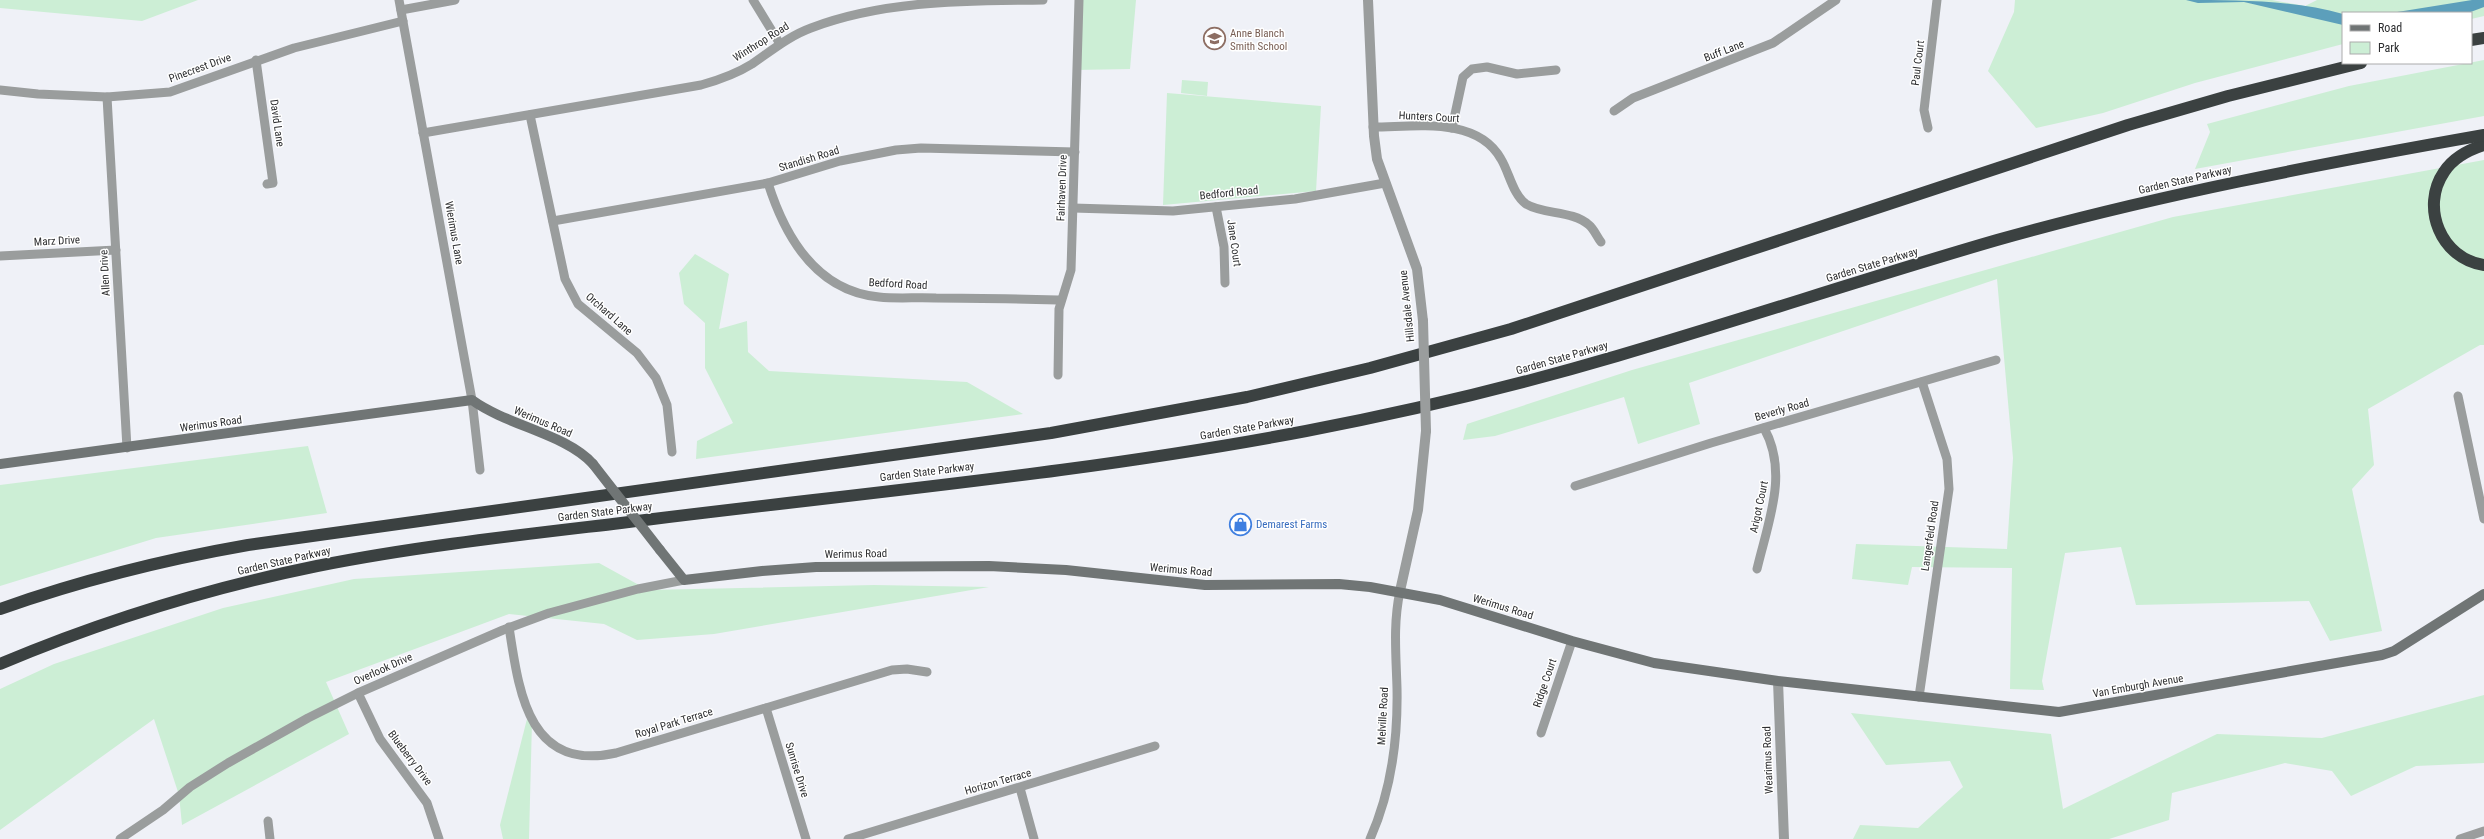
<svg xmlns="http://www.w3.org/2000/svg" width="2484" height="839" font-family="'Roboto Condensed',sans-serif">
	<style>
		.green { fill: #cceed5 }
		.water { fill: #5c9fbb }
		.lines { fill: none; stroke-linecap: round; stroke-linejoin: round }
		.minor { stroke: #9a9d9d; stroke-width: 9 }
		.tertiary { stroke: #9a9d9d; stroke-width: 10 }
		.secondary { stroke: #707575; stroke-width: 10 }
		.motorway { stroke: #3b4141; stroke-width: 12 }
		.tertiary-bridge { stroke: #9a9d9d; stroke-width: 10 }
		.secondary-bridge { stroke: #707575; stroke-width: 10 }
		.labels { text-anchor: middle; dominant-baseline: central; stroke-width: 3; stroke-linejoin: round; paint-order: stroke }
		.education-label { font-size: 11px; fill: #785e54; stroke: #fff; text-anchor: start }
		.street-label { font-size: 11px; fill: #2d2e30; stroke: #fff }
		.shop-label { font-size: 11px; fill: #366cbe; stroke: #fff; text-anchor: start }
	</style>
	<rect width="100%" height="100%" fill="#eff1f7"/>
	<!-- green -->
	<g class="green">
		<polygon points="0,0 198,0 142,21 0,8"/>
		<polygon points="1078,0 1136,0 1130,69 1075,70"/>
		<polygon points="2015,0 2272,0 2305,6 2317,0 2484,0 2484,16 2471,19 2471,13 2343,13 2343,44 2195,83 2103,113 2036,128 1988,71 2014,12"/>
		<polygon points="2484,60 2484,116 2195,169 2210,132 2207,124 2349,86"/>
		<polygon points="1182,80 1208,82 1207,96 1181,93"/>
		<polygon points="1167,93 1321,106 1316,191 1163,205"/>
		<polygon points="2484,160 2484,345 2480,345 2368,409 2374,465 2352,489 2382,631 2330,641 2309,601 2136,605 2121,547 2065,553 2042,681 2044,690 2010,689 2012,568 1912,567 1908,585 1852,579 1856,544 2007,549 2013,458 1997,279 1689,383 1700,424 1638,444 1624,397 1495,436 1463,440 1467,424 1632,370 2173,217"/>
		<polygon points="695,254 729,274 719,329 747,321 748,352 769,371 967,382 1023,414 696,459 697,441 733,423 705,368 705,323 684,304 679,273"/>
		<polygon points="308,446 327,513 156,538 0,586 0,485"/>
		<polygon points="599,563 648,590 874,585 989,587 714,634 637,640 604,624 509,614 326,682 349,734 182,825 179,795 154,719 0,830 0,689 54,664 223,608 354,579"/>
		<polygon points="2484,695 2484,763 2416,766 2351,796 2332,771 2285,763 2172,793 2169,820 2109,839 1853,839 1860,825 1918,828 1963,787 1950,761 1886,765 1851,713 2051,734 2063,809 2217,734 2322,738"/>
		<polygon points="528,715 532,721 529,839 503,839 500,825"/>
	</g>
	<!-- water -->
	<g class="water">
		<path d="M2186,0C2236,0 2296,0 2343,14V25L2244,2L2198,3Z"/>
		<polygon points="2472,0 2484,0 2484,7 2468,13 2391,13"/>
	</g>
	<g class="lines">
		<!-- minor -->
		<g class="minor">
			<polyline points="399,0 472,400 480,470"/>
			<polyline points="753,0 780,44"/>
			<polyline points="401,10 455,0"/>
			<polyline points="256,60 273,183 267,184"/>
			<polyline points="0,90 38,94 107,97 170,92 294,48 403,21"/>
			<polyline points="107,97 127,448"/>
			<polyline points="1614,111 1633,98 1773,43 1836,0"/>
			<polyline points="530,115 565,279 578,304 637,353 656,378 667,405 672,452"/>
			<path d="M1373,127C1415,127 1477,116 1501,159C1509,172 1513,195 1526,204C1544,215 1572,210 1589,225C1594,229 1597,237 1601,242"/>
			<polyline points="1452,128 1463,77 1472,69 1487,67 1517,74 1556,70"/>
			<polyline points="1928,128 1924,110 1937,0"/>
			<path d="M423,133L701,85C719,80 736,74 752,64C771,51 789,36 811,28C885,0 965,1 1043,0"/>
			<path d="M768,183C785,237 816,291 879,297C898,299 917,297 936,298C978,298 1019,299 1061,300"/>
			<polyline points="1216,207 1224,247 1225,283"/>
			<polyline points="1073,208 1173,211 1295,199 1385,183"/>
			<polyline points="553,221 768,183 840,161 896,150 921,148 1075,152"/>
			<polyline points="0,256 116,250"/>
			<polyline points="1058,375 1059,309 1071,270 1079,0"/>
			<polyline points="2458,396 2484,519"/>
			<polyline points="1575,486 1711,443 1996,360"/>
			<path d="M1757,569C1768,522 1789,473 1764,428"/>
			<path d="M509,627C519,692 528,772 616,753L892,670L907,669L927,672"/>
			<polyline points="358,693 380,739 427,803 439,839"/>
			<polyline points="1919,697 1949,489 1947,459 1922,382"/>
			<polyline points="766,708 806,839"/>
			<polyline points="1541,733 1572,641"/>
			<polyline points="1020,788 1034,839"/>
			<polyline points="268,821 270,839"/>
			<polyline points="120,839 163,810 190,787 228,763 308,718 358,693 503,630 549,613 638,589 684,580"/>
			<polyline points="848,839 1155,746"/>
			<path d="M1370,839C1391,792 1398,739 1397,688C1396,654 1393,624 1400,591"/>
			<polyline points="2460,839 2484,831"/>
		</g>
		<!-- tertiary -->
		<g class="tertiary">
			<polyline points="1368,0 1374,136 1377,159 1417,269 1423,321"/>
			<polyline points="1400,591 1418,510 1426,431"/>
			<polyline points="1778,681 1784,839"/>
		</g>
		<!-- secondary -->
		<g class="secondary">
			<path d="M0,464L472,400C508,426 566,434 593,464"/>
			<polyline points="660,550 684,580 762,571 816,567 989,566 1066,570 1205,585 1339,584 1370,587 1440,600 1572,641 1654,663 1778,681 2059,712 2382,655 2394,651 2484,594"/>
		</g>
		<!-- motorway -->
		<g class="motorway">
			<polyline points="2471,40 2484,38"/>
			<path d="M2484,145C2468,150 2453,158 2444,172C2420,207 2441,259 2484,265"/>
			<path d="M0,609C82,580 162,560 248,545L1051,433L1247,397L1370,368L1511,329L2128,125L2228,96L2361,63"/>
			<path d="M0,664C102,621 209,588 317,566C418,546 520,535 621,523C850,494 1080,474 1306,431C1411,411 1515,386 1617,356C1744,319 1869,277 1997,240C2157,195 2320,164 2484,135"/>
		</g>
		<!-- tertiary-bridge -->
		<polyline class="tertiary-bridge" points="1423,321 1426,431"/>
		<!-- secondary-bridge -->
		<polyline class="secondary-bridge" points="593,464 660,550"/>
	</g>
	<!-- icons -->
	<defs>
		<symbol id="school-ring" viewBox="-11 -11 22 22"><circle r="9.5" fill="#fff" stroke="#8d6e63" stroke-width="1.5"/><path d="M0-5L7-2L0 1L-7-2ZM-4 1L0 2.5L4 1V4Q0 6-4 4Z" fill="#8d6e63"/></symbol>
		<symbol id="shop-ring" viewBox="-11 -11 22 22"><circle r="9.5" fill="#fff" stroke="#3f7fe0" stroke-width="1.5"/><path d="M-5-2.5h2.3a2.7 3.5 0 0 1 5.4 0H5L5.5 6h-11ZM-1.5-2.5h3a1.5 2.3 0 0 0-3 0Z" fill="#3f7fe0"/></symbol>
	</defs>
	<g fill-rule="evenodd">
		<use href="#school-ring" x="1202" y="26" width="25" height="25"/>
		<use href="#shop-ring" x="1228" y="512" width="25" height="25"/>
	</g>
	<g class="labels">
		<!-- education labels -->
		<g class="education-label">
			<text x="1230" y="33">Anne Blanch<tspan x="1230" dy="13">Smith School</tspan></text>
		</g>
		<!-- street labels -->
		<g class="street-label">
			<text transform="translate(761 42) rotate(-32)">Winthrop Road</text>
			<text transform="translate(1724 51) rotate(-21)">Buff Lane</text>
			<text transform="translate(1918 63) rotate(-83)">Paul Court</text>
			<text transform="translate(200 68) rotate(-20)">Pinecrest Drive</text>
			<text transform="translate(1429 117) rotate(3)">Hunters Court</text>
			<text transform="translate(277 123) rotate(82)">David Lane</text>
			<text transform="translate(809 159) rotate(-17)">Standish Road</text>
			<text transform="translate(2185 180) rotate(-13)">Garden State Parkway</text>
			<text transform="translate(1062 188) rotate(-88)">Fairhaven Drive</text>
			<text transform="translate(1229 193) rotate(-6)">Bedford Road</text>
			<text transform="translate(454 233) rotate(80)">Wierimus Lane</text>
			<text transform="translate(57 241) rotate(-3)">Marz Drive</text>
			<text transform="translate(1234 243) rotate(82)">Jane Court</text>
			<text transform="translate(1872 265) rotate(-17)">Garden State Parkway</text>
			<text transform="translate(105 273) rotate(-93)">Allen Drive</text>
			<text transform="translate(898 284) rotate(3)">Bedford Road</text>
			<text transform="translate(1407 306) rotate(-96)">Hillsdale Avenue</text>
			<text transform="translate(609 314) rotate(41)">Orchard Lane</text>
			<text transform="translate(1562 358) rotate(-16)">Garden State Parkway</text>
			<text transform="translate(1782 410) rotate(-16)">Beverly Road</text>
			<text transform="translate(543 422) rotate(23)">Werimus Road</text>
			<text transform="translate(211 424) rotate(-8)">Werimus Road</text>
			<text transform="translate(1247 428) rotate(-10)">Garden State Parkway</text>
			<text transform="translate(927 472) rotate(-7)">Garden State Parkway</text>
			<text transform="translate(1759 507) rotate(-78)">Arigot Court</text>
			<text transform="translate(605 512) rotate(-7)">Garden State Parkway</text>
			<text transform="translate(1930 536) rotate(-82)">Langerfeld Road</text>
			<text transform="translate(856 554) rotate(-1)">Werimus Road</text>
			<text transform="translate(284 561) rotate(-13)">Garden State Parkway</text>
			<text transform="translate(1181 570) rotate(5)">Werimus Road</text>
			<text transform="translate(1503 607) rotate(17)">Werimus Road</text>
			<text transform="translate(383 669) rotate(-24)">Overlook Drive</text>
			<text transform="translate(1545 683) rotate(-71)">Ridge Court</text>
			<text transform="translate(2138 686) rotate(-10)">Van Emburgh Avenue</text>
			<text transform="translate(1383 716) rotate(-87)">Melville Road</text>
			<text transform="translate(674 723) rotate(-17)">Royal Park Terrace</text>
			<text transform="translate(410 758) rotate(53)">Blueberry Drive</text>
			<text transform="translate(1768 760) rotate(-92)">Wearimus Road</text>
			<text transform="translate(797 770) rotate(73)">Sunrise Drive</text>
			<text transform="translate(998 782) rotate(-16)">Horizon Terrace</text>
		</g>
		<!-- shop labels -->
		<g class="shop-label">
			<text x="1256" y="524">Demarest Farms</text>
		</g>
	</g>
	<!-- legend -->
	<rect x="2342" y="12" width="130" height="52" fill="#ffffff" stroke="#ababac"/>
	<rect x="2350" y="25" width="20" height="6" fill="#707575" stroke="#ababac"/>
	<text x="2378" y="32" font-size="12" fill="#2d2e30">Road</text>
	<rect x="2350" y="42" width="20" height="12" fill="#cceed5" stroke="#ababac"/>
	<text x="2378" y="52" font-size="12" fill="#2d2e30">Park</text>
</svg>
